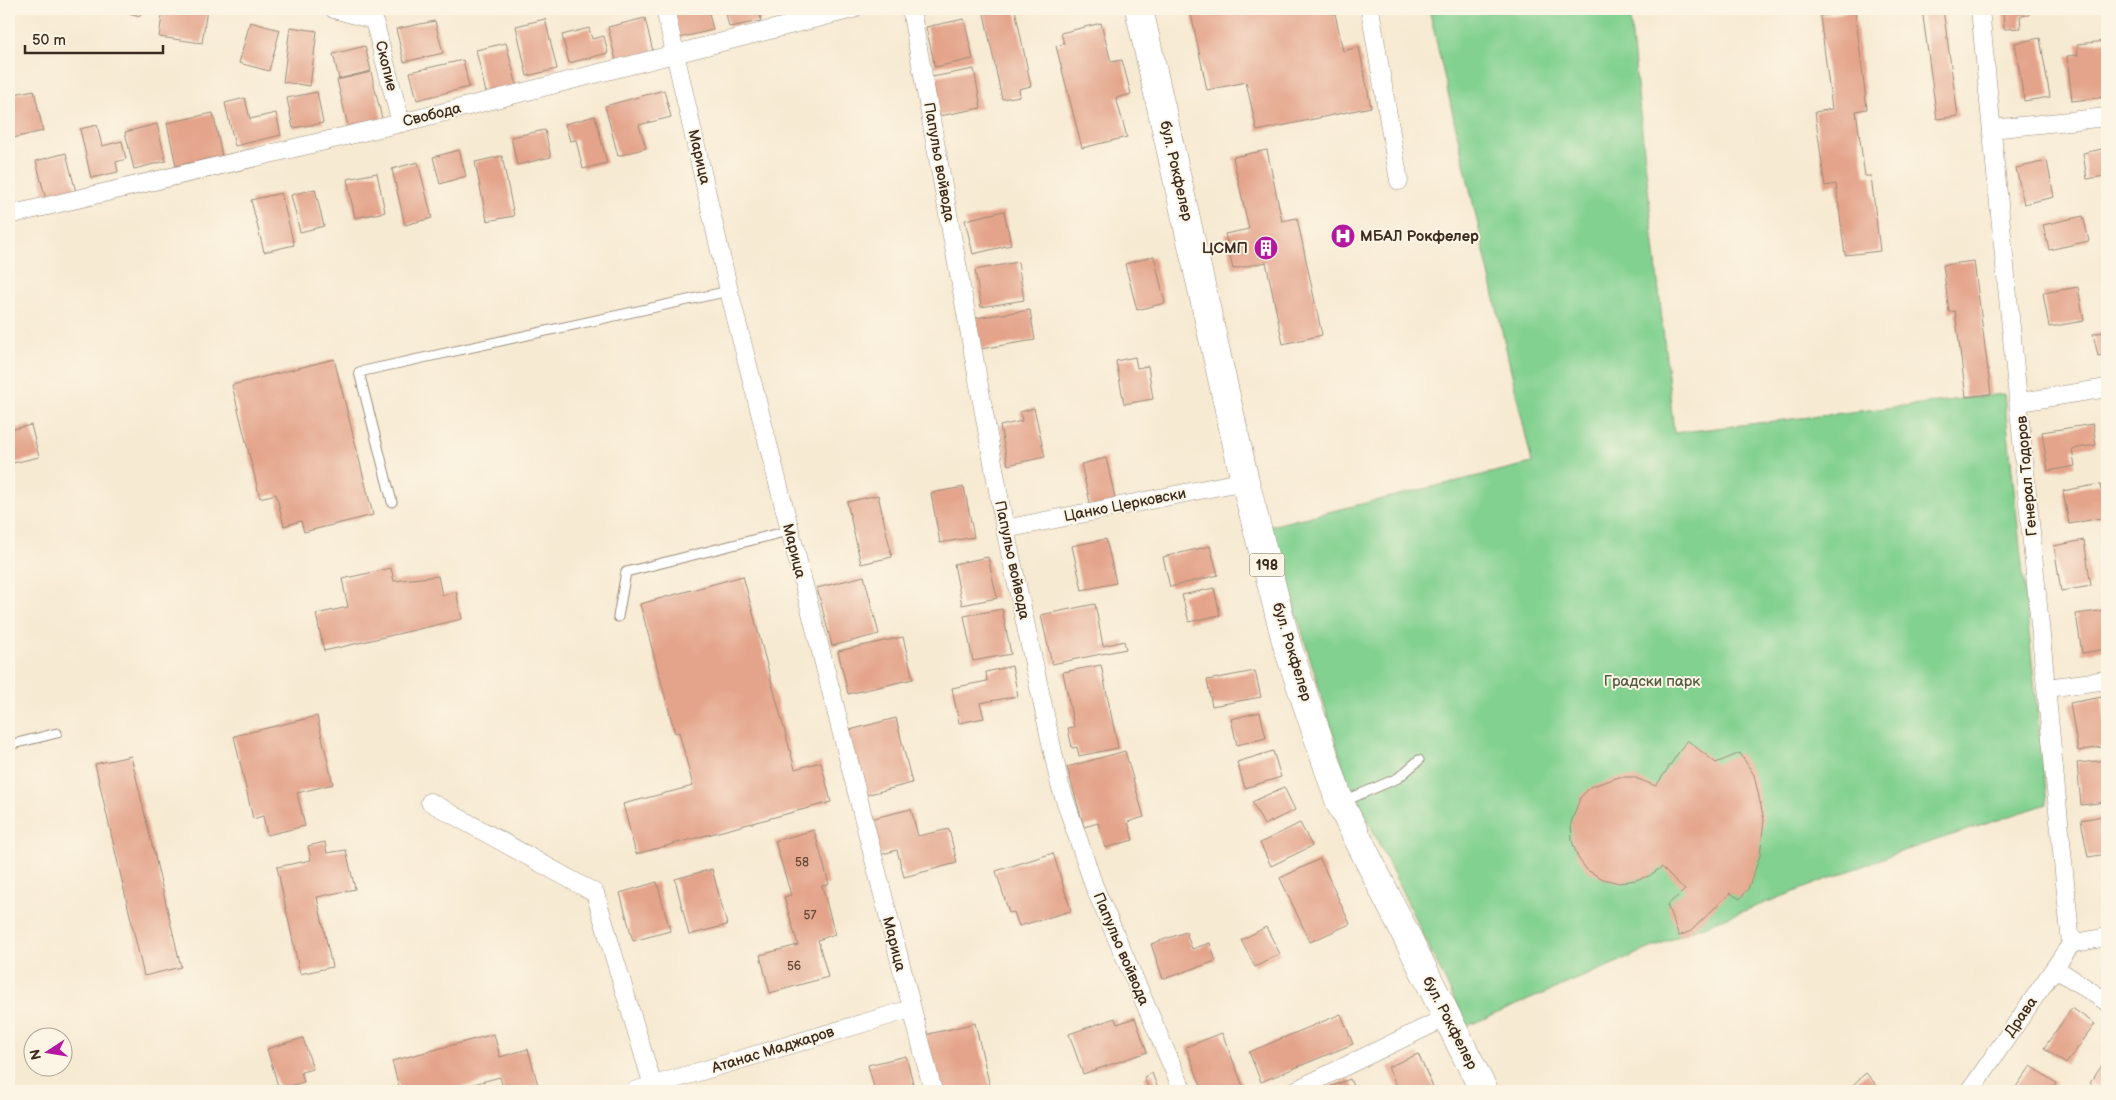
<svg xmlns="http://www.w3.org/2000/svg" width="2116" height="1100" font-family="'Balsamiq Sans',sans-serif">
	<style>
		.green { fill: #83d191; stroke: #5f7e58 }
		.building { fill: #e4a48b }
		.lines { fill: none; stroke-linecap: round; stroke-linejoin: round }
		.service-casing { stroke: #998a78; stroke-width: 11 }
		.minor-casing { stroke: #998a78; stroke-width: 19 }
		.primary-casing { stroke: #998a78; stroke-width: 29 }
		.service { stroke: #fff; stroke-width: 9 }
		.minor { stroke: #fff; stroke-width: 18 }
		.primary { stroke: #fff; stroke-width: 28 }
		.labels { text-anchor: middle; dominant-baseline: central; stroke-width: 4; stroke-linejoin: round; paint-order: stroke }
		.number-label { font-size: 12px; fill: #654839 }
		.shield { fill: #fcf5e5; stroke: #75675a; stroke-width: 1 }
		.shield-label { font-size: 14px; font-weight: bold; fill: #3b2a1e }
		.street-label { font-size: 15px; fill: #3b2a1e; stroke: #fcf5e5 }
		.poi-label { font-size: 15px; font-weight: bold; fill: #3b2a1e; stroke: #fcf5e5; text-anchor: start }
		.park-label { font-size: 15px; fill: #515c40; stroke: #fcf5e5 }
	</style>
	<rect width="100%" height="100%" fill="#fcf5e5"/>
	<filter id="ink" filterUnits="userSpaceOnUse"><feTurbulence type="fractalNoise" baseFrequency=".02" numOctaves="2"/><feDisplacementMap in="SourceGraphic" scale="10" xChannelSelector="R" yChannelSelector="G"/><feConvolveMatrix kernelMatrix="1 2 1 2 8 2 1 2 1" color-interpolation-filters="sRGB"/></filter>
	<filter id="wash" filterUnits="userSpaceOnUse"><feTurbulence type="fractalNoise" baseFrequency=".0096" numOctaves="4" result="noise"/><feDisplacementMap in="SourceGraphic" scale="20" xChannelSelector="R" yChannelSelector="G"/><feGaussianBlur stdDeviation="1.12" result="paint"/><feColorMatrix in="noise" values="0 0 0 0 0 0 0 0 0 0 0 0 0 0 0 0 0 1.4 0 .05"/><feComposite in="paint" operator="in"/></filter>
	<g filter="url(#wash)">
		<rect width="100%" height="100%" fill="#f7ead3"/>
		<!-- green -->
		<polygon class="green" points="1429,9 1629,9 1674,433 2004,394 2047,804 1894,854 1691,931 1467,1026 1345,773 1270,526 1532,463"/>
		<g id="blocks">
			<!-- building -->
			<g class="building">
				<polygon points="114,9 142,9 140,16"/>
				<polygon points="163,9 207,9 202,43 159,37"/>
				<polygon points="673,9 708,9 713,30 679,38"/>
				<polygon points="725,9 759,9 761,21 729,27"/>
				<polygon points="772,9 795,9 795,10 773,14"/>
				<polygon points="983,9 1015,9 1031,86 1019,89 1020,96 1002,99"/>
				<polygon points="1190,9 1334,9 1343,51 1359,47 1371,107 1257,131 1246,82 1207,90"/>
				<polygon points="1922,9 1943,9 1958,116 1937,119"/>
				<polygon points="2003,9 2028,9 2029,15 2020,16 2021,28 2004,29"/>
				<polygon points="1855,11 1867,109 1856,111 1865,176 1871,176 1880,251 1845,255 1836,184 1825,186 1815,112 1832,109 1820,16"/>
				<polygon points="645,18 654,56 617,65 608,27"/>
				<polygon points="545,19 557,69 527,76 516,26"/>
				<polygon points="964,19 973,59 935,67 926,27"/>
				<polygon points="435,21 443,53 404,62 396,29"/>
				<polygon points="250,22 280,30 269,71 239,63"/>
				<polygon points="1101,23 1111,62 1122,60 1131,94 1116,98 1127,137 1082,148 1056,46 1064,44 1061,33"/>
				<polygon points="290,27 317,31 310,86 283,82"/>
				<polygon points="589,28 592,39 604,36 608,53 569,63 562,35"/>
				<polygon points="2040,38 2050,97 2024,101 2015,43"/>
				<polygon points="2107,41 2107,97 2072,101 2067,56 2078,55 2077,44"/>
				<polygon points="506,43 518,90 487,97 476,50"/>
				<polygon points="365,46 371,71 339,79 333,54"/>
				<polygon points="463,60 469,87 417,100 410,72"/>
				<polygon points="974,69 981,108 939,116 932,77"/>
				<polygon points="371,72 382,119 348,126 337,80"/>
				<polygon points="34,90 43,131 9,139 9,95"/>
				<polygon points="664,90 671,117 639,125 646,148 618,156 605,106"/>
				<polygon points="317,92 323,123 293,128 287,98"/>
				<polygon points="245,98 250,119 276,113 281,135 235,146 225,103"/>
				<polygon points="213,113 222,156 176,166 167,123"/>
				<polygon points="595,116 607,163 583,169 576,140 570,141 565,124"/>
				<polygon points="157,124 166,161 134,169 125,132"/>
				<polygon points="97,125 102,146 122,141 126,159 116,162 118,172 91,178 80,129"/>
				<polygon points="545,130 551,157 517,165 511,137"/>
				<polygon points="2107,148 2107,165 2103,166 2105,176 2087,179 2083,153"/>
				<polygon points="459,150 466,176 440,184 433,157"/>
				<polygon points="1267,150 1282,221 1297,218 1322,335 1283,344 1266,262 1233,269 1225,234 1249,229 1233,157"/>
				<polygon points="66,153 77,196 47,204 36,161"/>
				<polygon points="502,156 514,216 487,221 475,162"/>
				<polygon points="2047,161 2054,197 2024,204 2016,168"/>
				<polygon points="418,162 432,218 405,225 392,169"/>
				<polygon points="377,173 385,212 355,218 347,179"/>
				<polygon points="315,189 324,226 300,232 291,195"/>
				<polygon points="281,193 294,245 264,252 251,200"/>
				<polygon points="1004,211 1011,245 973,254 965,220"/>
				<polygon points="2083,216 2089,241 2049,250 2043,225"/>
				<polygon points="1154,256 1165,303 1137,310 1125,264"/>
				<polygon points="1974,261 1991,394 1966,397 1955,311 1949,312 1943,265"/>
				<polygon points="1018,262 1024,300 981,307 975,270"/>
				<polygon points="2078,287 2084,321 2049,327 2043,293"/>
				<polygon points="1030,310 1035,340 980,349 975,318"/>
				<polygon points="2107,331 2107,354 2098,356 2093,334"/>
				<polygon points="1135,357 1137,368 1148,366 1153,399 1124,404 1116,361"/>
				<polygon points="334,359 373,515 304,532 301,521 284,526 276,494 260,498 232,385"/>
				<polygon points="1034,408 1045,457 1008,465 1000,426 1022,421 1020,412"/>
				<polygon points="2093,424 2096,445 2072,449 2075,466 2048,471 2042,432"/>
				<polygon points="31,425 39,457 9,464 9,430"/>
				<polygon points="1106,458 1117,506 1092,511 1081,464"/>
				<polygon points="2100,484 2106,517 2069,524 2063,491"/>
				<polygon points="2107,485 2107,509 2106,509 2101,486"/>
				<polygon points="964,487 974,537 940,543 931,493"/>
				<polygon points="878,495 892,557 861,564 847,502"/>
				<polygon points="1106,539 1116,583 1082,590 1072,546"/>
				<polygon points="2084,540 2091,586 2061,591 2054,546"/>
				<polygon points="1210,546 1218,575 1170,587 1163,557"/>
				<polygon points="988,557 997,598 962,605 954,564"/>
				<polygon points="391,568 394,581 438,576 442,595 456,592 462,619 324,651 316,614 348,607 342,579"/>
				<polygon points="743,576 795,769 821,762 831,802 636,854 623,804 693,786 679,732 675,733 640,604"/>
				<polygon points="864,576 879,634 832,646 817,588"/>
				<polygon points="1214,588 1220,615 1189,622 1182,595"/>
				<polygon points="1095,604 1103,646 1124,641 1126,649 1052,664 1041,615"/>
				<polygon points="1002,609 1011,654 973,661 964,616"/>
				<polygon points="2106,610 2107,649 2082,653 2076,614"/>
				<polygon points="903,637 913,679 848,694 838,651"/>
				<polygon points="1101,665 1118,748 1079,756 1077,747 1072,748 1068,728 1074,727 1063,672"/>
				<polygon points="1012,666 1018,696 980,703 984,718 959,723 952,688 987,681 986,672"/>
				<polygon points="1255,671 1261,697 1212,706 1207,680"/>
				<polygon points="2102,697 2107,746 2078,751 2070,703"/>
				<polygon points="1260,712 1266,738 1237,745 1231,719"/>
				<polygon points="317,716 333,784 297,793 305,826 267,835 263,816 253,819 234,736"/>
				<polygon points="896,718 912,783 862,796 846,731"/>
				<polygon points="1687,740 1716,763 1740,753 1754,775 1764,820 1760,856 1748,889 1740,899 1730,893 1691,931 1679,936 1667,905 1685,890 1662,867 1649,876 1635,880 1619,883 1603,879 1587,870 1578,858 1572,841 1571,823 1580,798 1590,787 1619,777 1633,777 1656,786"/>
				<polygon points="1125,751 1144,817 1128,822 1133,840 1105,848 1098,823 1084,827 1067,767"/>
				<polygon points="1273,751 1281,777 1245,788 1237,762"/>
				<polygon points="131,756 181,967 144,976 95,764"/>
				<polygon points="2107,760 2107,802 2081,805 2077,763"/>
				<polygon points="1284,787 1295,810 1264,825 1252,802"/>
				<polygon points="911,809 918,836 949,829 957,863 904,877 897,850 879,855 870,819"/>
				<polygon points="2107,815 2107,854 2088,857 2081,820"/>
				<polygon points="1300,823 1312,846 1271,866 1260,843"/>
				<polygon points="814,830 829,884 822,886 835,934 818,940 828,977 770,993 760,955 798,945 784,897 791,895 775,841"/>
				<polygon points="325,842 327,853 346,850 355,889 317,897 332,967 300,974 277,867 311,860 308,846"/>
				<polygon points="1053,853 1071,911 1019,926 1014,912 1009,913 996,871"/>
				<polygon points="1320,859 1350,924 1310,942 1280,878"/>
				<polygon points="712,869 727,925 689,935 675,879"/>
				<polygon points="657,882 670,931 633,941 620,893"/>
				<polygon points="1266,927 1280,954 1255,967 1241,940"/>
				<polygon points="1186,932 1192,949 1210,943 1216,961 1163,979 1151,944"/>
				<polygon points="2072,1008 2095,1024 2066,1064 2044,1048"/>
				<polygon points="1341,1014 1353,1044 1261,1082 1249,1052"/>
				<polygon points="1115,1018 1117,1024 1135,1018 1147,1052 1083,1074 1069,1034"/>
				<polygon points="975,1023 991,1091 937,1091 925,1035"/>
				<polygon points="1222,1033 1245,1091 1203,1091 1186,1047"/>
				<polygon points="494,1034 500,1057 528,1049 538,1085 514,1091 504,1091 500,1077 448,1091 400,1091 392,1061"/>
				<polygon points="303,1038 313,1069 301,1072 304,1082 279,1089 267,1049"/>
				<polygon points="1418,1054 1435,1091 1399,1091 1388,1067"/>
				<polygon points="906,1056 915,1091 875,1091 868,1065"/>
				<polygon points="2107,1058 2107,1091 2103,1091 2090,1083"/>
				<polygon points="2031,1066 2056,1083 2050,1091 2013,1091"/>
				<polygon points="1152,1073 1159,1091 1146,1091 1149,1090 1144,1077"/>
				<polygon points="1866,1073 1880,1089 1877,1091 1846,1091"/>
				<polygon points="1350,1079 1355,1091 1319,1091"/>
			</g>
		</g>
	</g>
	<g filter="url(#ink)">
		<use href="#blocks" fill-opacity="0" stroke="#998a78" stroke-width="1"/>
		<g class="lines">
			<defs>
				<g id="service">
					<polyline points="392,502 359,372 729,291"/>
					<polyline points="618,617 626,572 788,531"/>
					<polyline points="9,745 57,733"/>
					<polyline points="1342,802 1398,778 1419,760"/>
				</g>
				<g id="minor">
					<polyline points="334,9 374,20"/>
					<polyline points="371,9 401,123"/>
					<polyline points="665,9 729,291 933,1091"/>
					<polyline points="911,9 1005,529 1060,785 1094,886 1183,1091"/>
					<polyline points="1370,9 1399,181"/>
					<polyline points="1980,9 2071,944"/>
					<polyline points="1992,129 2107,117"/>
					<polyline points="9,215 401,123 853,9"/>
					<polyline points="2020,402 2107,388"/>
					<polyline points="1005,529 1245,481"/>
					<polyline points="2047,688 2107,680"/>
					<polyline points="430,802 595,893 653,1086"/>
					<polyline points="2071,944 2107,937"/>
					<polyline points="2055,968 2107,1002"/>
					<polyline points="634,1091 911,1009"/>
					<polyline points="1294,1091 1447,1017"/>
					<polyline points="1970,1091 2071,944"/>
				</g>
				<polyline id="primary" points="1139,9 1245,481 1287,645 1340,803 1484,1091"/>
			</defs>
			<!-- service casing -->
			<use href="#service" class="service-casing"/>
			<!-- minor casing -->
			<use href="#minor" class="minor-casing"/>
			<!-- primary casing -->
			<use href="#primary" class="primary-casing"/>
			<!-- service -->
			<use href="#service" class="service"/>
			<!-- minor -->
			<use href="#minor" class="minor"/>
			<!-- primary -->
			<use href="#primary" class="primary"/>
		</g>
	</g>
	<!-- icons -->
	<defs>
		<symbol id="hospital-disc" viewBox="-11 -11 22 22"><circle r="9.5" fill="#b5179e" stroke="#fcf5e5"/><path d="M-5-5h3v3.5h4V-5h3V5h-3V1.5h-4V5h-3Z" fill="#fff"/></symbol>
		<symbol id="building-disc" viewBox="-11 -11 22 22"><circle r="9.5" fill="#b5179e" stroke="#fcf5e5"/><path d="M-4-6H4V6H1V3H-1V6H-4ZM-2.5-4.3h1.7v1.8h-1.7ZM.8-4.3h1.7v1.8H.8ZM-2.5-1h1.7V.8h-1.7ZM.8-1h1.7V.8H.8Z" fill="#fff"/></symbol>
	</defs>
	<g fill-rule="evenodd">
		<use href="#hospital-disc" x="1329" y="222" width="28" height="28"/>
		<use href="#building-disc" x="1252" y="234" width="28" height="28"/>
	</g>
	<g class="labels">
		<!-- number labels -->
		<g class="number-label">
			<text x="802" y="862">58</text>
			<text x="810" y="915">57</text>
			<text x="794" y="966">56</text>
		</g>
		<!-- shield labels -->
		<rect class="shield" x="1249.5" y="553.5" width="35" height="23" rx="4"/>
		<g class="shield-label">
			<text x="1267" y="565">198</text>
		</g>
		<!-- street labels -->
		<g class="street-label">
			<text transform="translate(386 66) rotate(76)">Скопие</text>
			<text transform="translate(432 115) rotate(-14)">Свобода</text>
			<text transform="translate(699 157) rotate(77)">Марица</text>
			<text transform="translate(939 162) rotate(80)">Папульо войвода</text>
			<text transform="translate(1176 171) rotate(77)">бул. Рокфелер</text>
			<text transform="translate(2027 476) rotate(-95)">Генерал Тодоров</text>
			<text transform="translate(1125 505) rotate(-11)">Цанко Церковски</text>
			<text transform="translate(794 551) rotate(76)">Марица</text>
			<text transform="translate(1012 560) rotate(78)">Папульо войвода</text>
			<text transform="translate(1292 652) rotate(73)">бул. Рокфелер</text>
			<text transform="translate(894 944) rotate(76)">Марица</text>
			<text transform="translate(1121 949) rotate(67)">Папульо войвода</text>
			<text transform="translate(2021 1017) rotate(-55)">Драва</text>
			<text transform="translate(1450 1023) rotate(63)">бул. Рокфелер</text>
			<text transform="translate(773 1050) rotate(-17)">Атанас Маджаров</text>
		</g>
		<!-- poi labels -->
		<g class="poi-label">
			<text x="1360" y="236">МБАЛ Рокфелер</text>
			<text x="1248" y="248" text-anchor="end">ЦСМП</text>
		</g>
		<!-- park labels -->
		<g class="park-label">
			<text x="1652" y="681">Градски парк</text>
		</g>
	</g>
	<!-- margin -->
	<rect width="2116" height="1100" fill="none" stroke="#fcf5e5" stroke-width="30"/>
	<!-- north arrow -->
	<g transform="translate(48 1052) rotate(258)"><circle r="24" fill="#fcf5e5" stroke="#afa495"/>
	<path d="M0-4L9 19L0 12L-9 19Z" fill="#b5179e"/>
	<text y="-8" font-size="14" font-weight="bold" text-anchor="middle" fill="#3b2a1e">N</text>
	</g>
	<!-- scale -->
	<path d="M25 45v8h138v-8" fill="none" stroke="#3b2a1e" stroke-width="2.5"/>
	<text x="32" y="45" font-size="15" fill="#3b2a1e" stroke="#fcf5e5" stroke-width="4" paint-order="stroke">50 m</text>
</svg>
